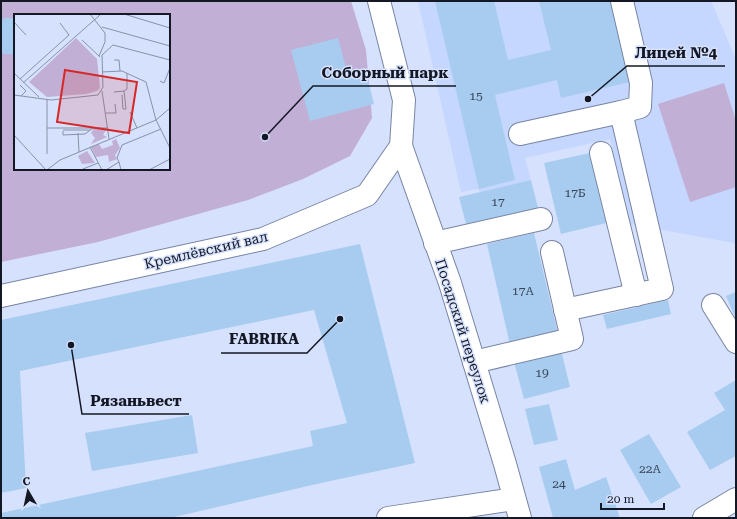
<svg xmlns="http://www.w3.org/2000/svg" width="737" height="519" font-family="'Roboto Serif',serif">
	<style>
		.built { fill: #c5d6ff }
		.green { fill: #c1afd5; fill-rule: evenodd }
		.building { fill: #a8ccf0 }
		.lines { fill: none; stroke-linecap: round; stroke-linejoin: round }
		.minor-casing { stroke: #7784a3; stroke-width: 24 }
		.major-casing { stroke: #7784a3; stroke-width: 24 }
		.minor { stroke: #fff; stroke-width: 22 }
		.major { stroke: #fff; stroke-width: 22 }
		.labels { text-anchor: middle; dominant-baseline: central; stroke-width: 3; stroke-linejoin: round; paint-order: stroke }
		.number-label { font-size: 12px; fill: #384557 }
		.street-label { font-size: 14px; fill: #131824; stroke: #d6e1fd }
		.inset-road { fill: none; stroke: #8891a6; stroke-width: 1 }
		.view { fill: #d62828; fill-opacity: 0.15; stroke: #d62828; stroke-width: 2 }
		.inset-edge { fill: none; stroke: #131824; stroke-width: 2 }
		.leader { fill: none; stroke: #131824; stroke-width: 1.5 }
		.callout-dot { fill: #131824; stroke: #d6e1fd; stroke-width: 1.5 }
		.callout-label { font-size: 15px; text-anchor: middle; font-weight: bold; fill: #131824; stroke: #d6e1fd; stroke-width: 3; stroke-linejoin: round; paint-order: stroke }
	</style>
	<rect width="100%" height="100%" fill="#d6e1fd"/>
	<!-- built -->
	<polygon class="built" points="418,1 711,1 736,59 736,248 734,243 630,224 610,139 525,158 531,180 480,192 478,189 461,192"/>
	<!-- green -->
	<g class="green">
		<path d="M1,1H351L366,50L372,118L350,156L303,179L248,200L98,242L1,262ZM15,15H169V169H15Z"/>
		<polygon points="724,83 736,121 736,187 690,202 658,104"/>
	</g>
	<!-- building -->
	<g class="building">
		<polygon points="435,1 494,1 508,60 551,50 539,1 611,1 630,82 561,98 557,80 495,95 515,180 479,189"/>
		<polygon points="4,18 15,18 15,53 14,54 4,54 1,52 1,21"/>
		<polygon points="338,38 347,72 365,68 374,104 310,121 291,50"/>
		<polygon points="590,153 606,223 561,234 544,163"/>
		<polygon points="531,180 538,208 466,224 459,197"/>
		<polygon points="534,233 559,338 511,349 487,244"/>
		<polygon points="360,244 415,463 321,483 170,518 1,518 1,513 313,446 310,431 347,423 314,310 20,371 26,488 1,493 1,320"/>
		<polygon points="736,292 736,319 726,296"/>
		<polygon points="668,300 671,314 607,329 603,315"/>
		<polygon points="560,346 570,387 524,399 513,358"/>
		<polygon points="736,380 736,456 710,470 687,432 725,410 714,393"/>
		<polygon points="549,404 558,440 534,445 525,409"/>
		<polygon points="192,415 198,453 92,471 85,433"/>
		<polygon points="649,434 681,487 651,504 620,450"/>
		<polygon points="566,459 575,490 606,477 620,518 553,518 539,467"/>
	</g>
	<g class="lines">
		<defs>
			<g id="minor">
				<polyline points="621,112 640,107 641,83 622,1"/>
				<polyline points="520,134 621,112 662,289 565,310"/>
				<polyline points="401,146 450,283 505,464 520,518"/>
				<polyline points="601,153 636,295"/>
				<polyline points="435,243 541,219"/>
				<polyline points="713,305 736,342"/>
				<polyline points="474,362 572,339 552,252"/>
				<polyline points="388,518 514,499"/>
				<polyline points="704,518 736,499"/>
			</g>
			<polyline id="major" points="1,296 263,239 367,195 401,146 404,100 379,1"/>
		</defs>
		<!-- minor casing -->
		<use href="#minor" class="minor-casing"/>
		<!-- major casing -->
		<use href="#major" class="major-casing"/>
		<!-- minor -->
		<use href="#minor" class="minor"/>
		<!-- major -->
		<use href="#major" class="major"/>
	</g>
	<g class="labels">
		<!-- number labels -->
		<g class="number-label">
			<text x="476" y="96">15</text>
			<text x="575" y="193">17Б</text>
			<text x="498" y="202">17</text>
			<text x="523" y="291">17А</text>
			<text x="542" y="373">19</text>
			<text x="650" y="469">22А</text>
			<text x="559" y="484">24</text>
		</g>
		<!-- street labels -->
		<g class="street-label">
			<text transform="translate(206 250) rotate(-13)">Кремлёвский вал</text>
			<text transform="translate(463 331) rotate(72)">Посадский переулок</text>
		</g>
	</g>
	<!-- overview -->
	<g transform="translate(14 14)">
		<rect width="156" height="156" fill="#d6e1fd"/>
		<path d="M62,24L83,45L86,74L83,77L72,80L33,83L15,68ZM80,114L92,116L89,121L93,123L77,130L81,124L77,119ZM102,125L106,134L101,141L103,145L95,148L94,141L82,143L77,133L85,130L88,135L99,131L98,127ZM73,137L81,149L68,150L64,142Z" fill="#c1afd5"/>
		<path class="inset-road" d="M76,0L91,19V28L85,42M110,0L156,14M0,8L12,21M88,13L156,32M68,26L86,43M100,46H105L106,57M88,58L108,57L132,68L142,106L156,134M0,59L25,83M6,65L55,21L46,9M146,67L150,69L156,54M9,69L87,0M6,71L12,77L7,82M88,77L95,125M110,77L113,75V59M100,78L110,77L112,95H109M0,81L37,86L84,81L89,73L88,41L99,31L156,46M108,81L109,95M116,98L123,114M92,99H102L101,90M33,114H94M49,116H76M49,117V121L71,120L79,114M64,119L65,138M0,121L32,156M76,133L88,156M33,140V86M105,148L103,144L108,131L147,115M69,155L84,149M33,156L46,146L142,106L156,94M92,156L105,148L107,156M135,156L156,145"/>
		<path class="view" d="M51,56L123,68L115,119L43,108Z"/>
		<rect width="156" height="156" class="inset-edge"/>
	</g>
	<!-- callouts -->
	<path class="leader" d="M588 99L627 66H725M265 137L313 86H456M340 319L307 353H221M71 345L82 414H189"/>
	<g class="callout-dot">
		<circle cx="588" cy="99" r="4"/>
		<circle cx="265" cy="137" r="4"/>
		<circle cx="340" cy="319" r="4"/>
		<circle cx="71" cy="345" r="4"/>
	</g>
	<g class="callout-label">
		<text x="676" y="58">Лицей №4</text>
		<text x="385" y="78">Соборный парк</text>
		<text x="264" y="344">FABRIKA</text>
		<text x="136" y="406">Рязаньвест</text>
	</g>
	<!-- border -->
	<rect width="737" height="519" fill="none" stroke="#131824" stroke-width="4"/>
	<!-- north arrow -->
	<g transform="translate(28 491) rotate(351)" stroke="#d6e1fd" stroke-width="3" paint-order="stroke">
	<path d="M0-3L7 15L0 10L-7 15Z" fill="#131824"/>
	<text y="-6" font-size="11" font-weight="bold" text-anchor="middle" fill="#131824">С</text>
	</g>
	<!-- scale -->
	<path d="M601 503v6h63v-6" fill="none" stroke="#131824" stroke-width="2"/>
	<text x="607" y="503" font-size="12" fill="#131824" stroke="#d6e1fd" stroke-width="3" paint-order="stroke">20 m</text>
</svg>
